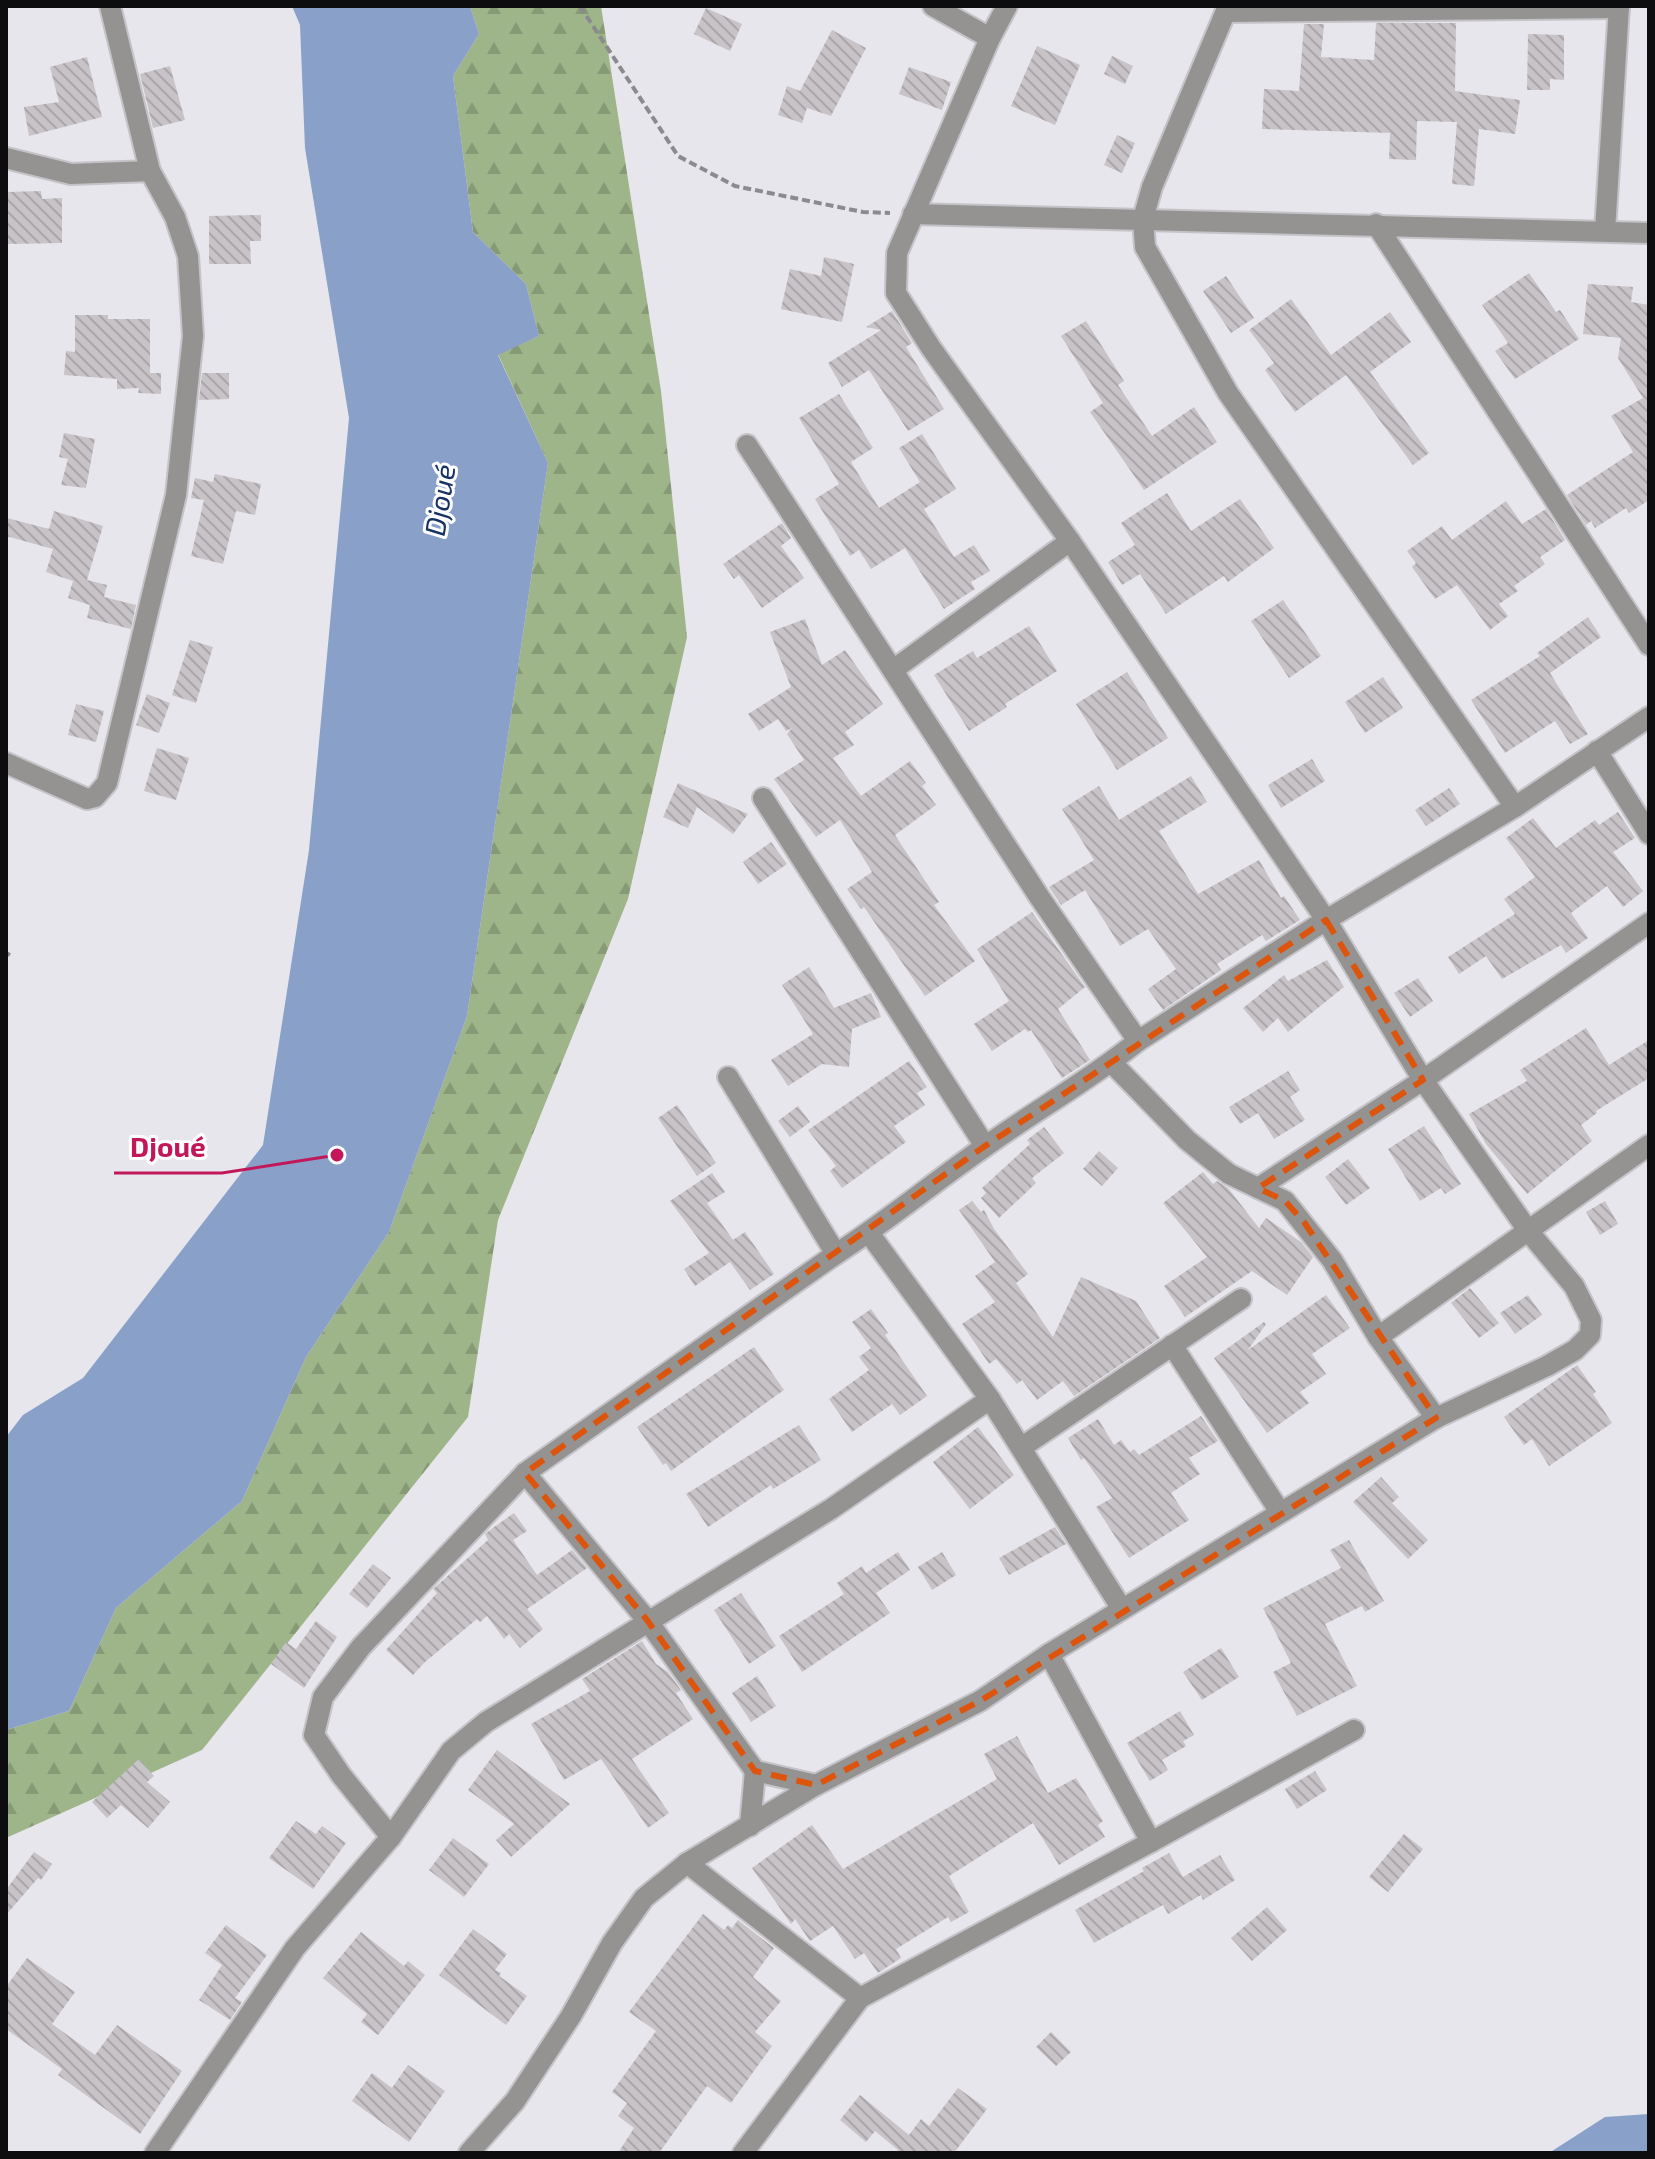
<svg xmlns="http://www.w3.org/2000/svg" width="1655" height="2159" font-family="'Exo 2',sans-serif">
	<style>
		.forest { fill: url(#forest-firs) }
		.water { fill: #89a0c9 }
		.building { fill: url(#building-back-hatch) }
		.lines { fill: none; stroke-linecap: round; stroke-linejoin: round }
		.minor-casing { stroke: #c4c3c8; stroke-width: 24 }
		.path { stroke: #8b8a8e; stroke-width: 4; stroke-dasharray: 8 4; stroke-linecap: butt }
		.minor { stroke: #959391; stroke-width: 20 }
		.marked { fill: none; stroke: #dd550c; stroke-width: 6; stroke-dasharray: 16 10; stroke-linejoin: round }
		.labels { text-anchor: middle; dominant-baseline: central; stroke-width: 6; stroke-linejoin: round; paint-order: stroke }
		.water-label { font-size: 28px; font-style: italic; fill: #163264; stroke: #fff }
		.leader { fill: none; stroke: #c2185b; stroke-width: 3 }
		.callout-dot { fill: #c2185b; stroke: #fff; stroke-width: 3 }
		.callout-label { font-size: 28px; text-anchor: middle; font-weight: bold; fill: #c2185b; stroke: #fff; stroke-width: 6; stroke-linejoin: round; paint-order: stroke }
	</style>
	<defs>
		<pattern id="forest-firs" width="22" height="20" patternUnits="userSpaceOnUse" patternTransform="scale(2)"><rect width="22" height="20" fill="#9db589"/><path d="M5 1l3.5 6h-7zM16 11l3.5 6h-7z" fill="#869a75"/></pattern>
		<pattern id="building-back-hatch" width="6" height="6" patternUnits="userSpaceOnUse" patternTransform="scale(2)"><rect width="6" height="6" fill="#c8c3c6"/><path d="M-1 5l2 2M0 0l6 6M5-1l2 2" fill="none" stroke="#aba6a9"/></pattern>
	</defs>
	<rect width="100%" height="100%" fill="#e7e6ec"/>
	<!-- forest -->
	<polygon class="forest" points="470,6 601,6 661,391 687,637 628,899 498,1220 468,1417 202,1750 6,1838 6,1730 69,1711 116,1608 242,1501 306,1357 389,1232 467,1016 548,463 498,354 539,336 526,284 473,232 453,76 479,34"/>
	<!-- water -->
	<g class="water">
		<polygon points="292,6 470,6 479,34 453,76 473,232 526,284 539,336 498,355 548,463 467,1016 389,1232 306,1357 242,1501 116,1608 69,1711 6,1730 6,1437 23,1415 83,1378 263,1145 309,850 349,418 305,148 300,25"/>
		<polygon points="1649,2114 1649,2153 1549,2153 1605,2117"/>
	</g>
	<!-- building -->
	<g class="building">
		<polygon points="706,8 742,24 730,51 694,34"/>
		<polygon points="1376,23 1456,23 1455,91 1520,100 1515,134 1479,129 1474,186 1452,184 1457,122 1417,121 1416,160 1389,159 1390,133 1262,129 1264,89 1299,91 1304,24 1324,24 1321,57 1374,60"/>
		<polygon points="832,30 866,48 831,116 807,108 802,123 778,115 787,86 800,91"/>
		<polygon points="1528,34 1564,35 1564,80 1550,79 1550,90 1527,90"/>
		<polygon points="1037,46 1080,65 1055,125 1011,106"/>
		<polygon points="1112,56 1133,66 1125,84 1104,74"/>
		<polygon points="87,57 102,117 29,136 24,107 59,102 50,67"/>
		<polygon points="170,66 185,120 153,128 140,74"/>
		<polygon points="909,67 951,82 942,110 899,94"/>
		<polygon points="1117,135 1135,143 1122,173 1104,165"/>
		<polygon points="41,191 42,199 62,198 62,243 8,244 7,192"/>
		<polygon points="261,215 261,241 250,241 251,264 209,264 209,216"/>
		<polygon points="824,257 854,264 842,322 781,309 790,269 821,276"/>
		<polygon points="1529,273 1556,312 1560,310 1579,339 1515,379 1495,351 1508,343 1482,305"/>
		<polygon points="1226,276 1254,318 1231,333 1203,291"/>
		<polygon points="1588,284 1633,287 1631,302 1649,305 1649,500 1629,513 1626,508 1595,528 1591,521 1586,525 1567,495 1633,452 1611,416 1643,398 1618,358 1621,338 1583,334"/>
		<polygon points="1291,299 1331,355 1390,312 1411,342 1370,372 1429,453 1413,465 1346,375 1295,412 1265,370 1274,363 1249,330"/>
		<polygon points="892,311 912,343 906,347 944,409 908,431 869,370 842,387 828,363 881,330 866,327"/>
		<polygon points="75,315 108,315 108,319 150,319 150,373 161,373 161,394 138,393 139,388 117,389 117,379 64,375 66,351 75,352"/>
		<polygon points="1086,321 1124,381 1118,385 1152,436 1194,407 1217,442 1144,490 1090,412 1103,403 1061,336"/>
		<polygon points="202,373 229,373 229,399 199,400"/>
		<polygon points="839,394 873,448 851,462 879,508 920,482 899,448 922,434 956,489 924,509 954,557 974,545 990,571 971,582 975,589 944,609 905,548 871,569 859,550 850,556 815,499 839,484 799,418"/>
		<polygon points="64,433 95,439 86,488 61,485 68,459 59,457"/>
		<polygon points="215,474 261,484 255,515 236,511 223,564 191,556 204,500 191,498 195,478 213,482"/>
		<polygon points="1167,493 1191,531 1240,499 1274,548 1228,582 1224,576 1166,614 1140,574 1122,585 1108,562 1135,545 1121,523"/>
		<polygon points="1506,501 1522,524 1546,509 1565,540 1540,557 1545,564 1514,586 1518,591 1499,604 1508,616 1490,630 1457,585 1435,599 1412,567 1416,563 1407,551 1442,526 1452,540"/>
		<polygon points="54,511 103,526 87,580 107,585 104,597 136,605 131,629 87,618 90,605 68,598 73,581 46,572 53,549 6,536 7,518 49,529"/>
		<polygon points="782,523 791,538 781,546 804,578 762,608 739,575 734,579 723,564"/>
		<polygon points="1283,600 1321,656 1289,678 1251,621"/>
		<polygon points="1588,617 1601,637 1550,673 1588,734 1570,744 1555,721 1505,753 1471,700 1540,656 1537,653"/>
		<polygon points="805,619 822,665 845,650 883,704 845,732 854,745 833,758 861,796 910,761 926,783 922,786 936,805 895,835 939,902 934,905 975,961 925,996 864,907 861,909 847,889 872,872 840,820 816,837 774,779 804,760 787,734 792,728 786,731 778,719 759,731 748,714 791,687 770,632"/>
		<polygon points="1029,626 1057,671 1005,704 1007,707 969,731 934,675 973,651 977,658"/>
		<polygon points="190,640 213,647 196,703 172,695"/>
		<polygon points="1127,672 1168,738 1117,770 1076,704"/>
		<polygon points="1383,677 1403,708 1365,733 1345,702"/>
		<polygon points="147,694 170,703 159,733 136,725"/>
		<polygon points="76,704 104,711 96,742 68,735"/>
		<polygon points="157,748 189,758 176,800 144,791"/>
		<polygon points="1312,759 1325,781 1281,808 1268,785"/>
		<polygon points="1191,776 1207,802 1159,831 1198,894 1259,860 1281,898 1284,896 1300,920 1266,941 1262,935 1217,964 1221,970 1163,1010 1148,989 1176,969 1148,929 1120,946 1085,890 1061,905 1049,887 1094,860 1062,809 1099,786 1119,820"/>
		<polygon points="678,783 680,784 748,814 733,834 697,807 688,828 663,817"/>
		<polygon points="1449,788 1460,804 1426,826 1415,810"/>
		<polygon points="1618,812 1635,838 1613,852 1643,891 1623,907 1607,886 1571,913 1588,938 1566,953 1561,945 1502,979 1486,956 1459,974 1448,957 1515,914 1504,899 1535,877 1506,838 1533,818 1556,848 1595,820 1599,825"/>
		<polygon points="771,842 787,864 758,884 743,862"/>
		<polygon points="1032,912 1085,987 1058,1009 1090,1060 1062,1078 1031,1030 1028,1032 1025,1029 992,1051 974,1024 1009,1001 977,949"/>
		<polygon points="1327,960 1344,987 1288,1032 1278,1018 1263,1032 1243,1008 1284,975 1288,981"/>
		<polygon points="809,967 834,1008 871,993 881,1017 852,1029 849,1067 822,1064 788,1086 771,1060 813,1034 782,985"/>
		<polygon points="1418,978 1433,1001 1410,1017 1394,993"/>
		<polygon points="1586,1028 1609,1065 1649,1040 1649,1078 1596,1111 1597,1113 1581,1125 1592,1141 1527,1194 1486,1144 1469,1114 1527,1081 1520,1070"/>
		<polygon points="909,1061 927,1087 917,1093 925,1105 894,1126 906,1142 842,1188 830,1171 836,1166 808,1130"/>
		<polygon points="1288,1071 1300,1090 1290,1097 1305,1120 1274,1139 1258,1113 1240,1124 1229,1107"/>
		<polygon points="677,1105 716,1163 697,1176 658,1118"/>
		<polygon points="798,1106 810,1122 790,1137 778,1121"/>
		<polygon points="1424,1126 1461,1184 1445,1194 1441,1188 1420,1201 1388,1149"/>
		<polygon points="1044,1127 1064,1153 1032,1178 1036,1183 999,1218 981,1198 986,1193 982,1188 1030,1144 1027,1140"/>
		<polygon points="1099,1151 1118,1168 1102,1186 1083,1169"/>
		<polygon points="1348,1159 1370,1188 1346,1205 1325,1177"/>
		<polygon points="1203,1172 1213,1184 1217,1181 1228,1188 1259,1228 1266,1218 1301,1242 1313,1257 1287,1295 1252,1271 1185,1317 1164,1286 1207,1257 1163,1203"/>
		<polygon points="712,1173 725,1192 707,1203 733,1240 745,1232 774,1274 750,1290 730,1262 695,1286 684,1269 709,1253 670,1201"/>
		<polygon points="972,1201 981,1212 984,1210 994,1229 1028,1274 1016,1283 1053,1337 1081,1277 1136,1301 1160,1338 1074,1396 1063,1381 1037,1400 1022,1380 1017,1384 996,1359 989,1364 962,1324 995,1302 975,1276 995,1262 959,1210"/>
		<polygon points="1605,1201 1618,1224 1600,1235 1586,1212"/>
		<polygon points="1470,1288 1499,1323 1479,1338 1451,1303"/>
		<polygon points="1326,1295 1350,1328 1312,1354 1326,1374 1300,1392 1309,1403 1267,1433 1214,1358 1264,1322 1266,1324 1248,1350"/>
		<polygon points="1528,1295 1542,1315 1515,1334 1500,1313"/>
		<polygon points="871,1309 888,1333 885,1335 927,1396 900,1415 892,1404 852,1432 829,1399 869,1370 859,1357 871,1348 852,1322"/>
		<polygon points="754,1347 784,1390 671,1471 666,1463 663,1465 637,1427"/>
		<polygon points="1577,1365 1596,1392 1593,1394 1612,1423 1549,1466 1532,1439 1524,1445 1504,1417"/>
		<polygon points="1201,1416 1218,1441 1189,1458 1200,1474 1171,1493 1189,1520 1129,1558 1096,1507 1112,1498 1084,1458 1081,1460 1068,1438 1098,1419 1114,1445 1121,1440 1130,1452 1134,1449 1139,1455"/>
		<polygon points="799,1425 821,1460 773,1489 771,1485 708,1527 686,1494"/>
		<polygon points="978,1427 1014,1475 970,1509 933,1462"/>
		<polygon points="1381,1477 1399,1497 1392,1503 1428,1540 1408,1559 1353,1502"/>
		<polygon points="514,1513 527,1531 513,1540 537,1575 572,1550 587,1568 527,1609 543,1629 520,1648 509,1634 504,1639 487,1616 480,1622 477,1619 425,1662 413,1675 386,1650 437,1593 433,1589 488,1540 485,1534 490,1530"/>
		<polygon points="1055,1527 1066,1544 1009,1575 999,1558"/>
		<polygon points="1349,1540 1384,1601 1365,1612 1362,1606 1325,1624 1357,1686 1297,1716 1273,1672 1291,1663 1263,1608 1341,1568 1330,1550"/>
		<polygon points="898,1552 910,1570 876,1593 890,1613 802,1672 779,1636 844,1594 837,1583 862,1566 866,1573"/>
		<polygon points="942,1552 956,1575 932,1590 918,1567"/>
		<polygon points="373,1564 391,1578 367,1608 349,1594"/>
		<polygon points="741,1593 776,1646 749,1664 714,1610"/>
		<polygon points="316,1621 337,1637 304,1688 271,1664 286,1642 296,1649"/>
		<polygon points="642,1641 656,1664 668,1672 681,1690 676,1693 693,1719 632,1759 669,1813 648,1828 601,1759 564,1780 531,1724 590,1691 582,1679"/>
		<polygon points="1221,1648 1239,1677 1202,1700 1183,1672"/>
		<polygon points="757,1676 776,1706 751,1722 732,1693"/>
		<polygon points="1180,1711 1194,1735 1183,1741 1186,1746 1162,1760 1168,1770 1150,1781 1127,1743"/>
		<polygon points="1017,1736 1048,1793 1076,1778 1103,1821 1098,1825 1105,1837 1059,1865 1033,1823 949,1876 969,1912 951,1922 948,1917 896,1949 901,1958 878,1973 864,1953 855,1959 833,1926 810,1941 795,1919 791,1924 752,1868 812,1825 843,1869 997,1779 984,1754"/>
		<polygon points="497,1750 570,1804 511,1857 496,1840 514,1824 468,1790"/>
		<polygon points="139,1759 154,1776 147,1782 170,1802 148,1828 121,1805 107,1818 92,1802"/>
		<polygon points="1315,1771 1327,1790 1297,1809 1285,1789"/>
		<polygon points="296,1821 316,1834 322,1826 346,1843 313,1889 269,1858"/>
		<polygon points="1404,1834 1423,1849 1388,1892 1369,1877"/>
		<polygon points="453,1838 489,1864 464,1897 429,1870"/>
		<polygon points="34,1852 52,1864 41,1880 38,1878 6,1915 6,1890"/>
		<polygon points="1169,1853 1183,1877 1220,1855 1235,1880 1203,1900 1201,1895 1168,1914 1163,1905 1094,1943 1075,1910 1144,1871 1142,1868"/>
		<polygon points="1267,1907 1287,1930 1252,1961 1231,1938"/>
		<polygon points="703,1914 724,1930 728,1925 732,1928 738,1920 774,1948 753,1977 781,2001 755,2032 772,2046 731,2103 707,2086 659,2153 618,2153 634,2128 618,2116 627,2103 612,2092 656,2031 629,2012"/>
		<polygon points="226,1925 267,1955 235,1998 242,2002 230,2020 199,2000 222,1965 205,1953"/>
		<polygon points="473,1929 507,1954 495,1970 501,1973 499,1976 527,1996 506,2025 439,1975"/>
		<polygon points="361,1932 404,1966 408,1961 425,1975 378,2035 361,2022 367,2014 323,1978"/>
		<polygon points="27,1958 75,1992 52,2024 95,2055 117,2025 182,2071 140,2134 58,2075 62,2069 6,2029 6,1987"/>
		<polygon points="1051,2032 1071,2052 1056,2066 1036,2047"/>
		<polygon points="408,2065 445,2091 409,2142 352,2101 372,2073 392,2088"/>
		<polygon points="958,2088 987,2109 954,2153 896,2153 898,2150 875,2131 866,2142 840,2120 860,2095 909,2135 921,2119 929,2126"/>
	</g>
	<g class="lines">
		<defs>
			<g id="minor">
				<polyline points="933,6 990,38"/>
				<polyline points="1228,6 1152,187 1143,219 1145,247 1228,393 1515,807"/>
				<polyline points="1226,12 1619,8"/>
				<polyline points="6,158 71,174 150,171"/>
				<polyline points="913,214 1649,233"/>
				<polyline points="1376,224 1649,645"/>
				<polyline points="1605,231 1619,6"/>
				<polyline points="747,445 1038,895 1138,1041"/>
				<polyline points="893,670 1070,541"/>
				<polyline points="1597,751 1649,834"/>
				<polyline points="6,763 87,799 95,797 107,783 176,495 193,336 188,256 175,217 150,171 110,6"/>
				<polyline points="763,798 985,1146"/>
				<polyline points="1112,1063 1187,1140 1229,1174 1285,1201 1332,1260 1378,1337 1436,1418"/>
				<polyline points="728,1077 836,1254"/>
				<polyline points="1258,1188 1423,1080 1649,923"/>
				<polyline points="869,1233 990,1399 1122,1609"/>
				<polyline points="1378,1337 1649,1145"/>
				<polyline points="1172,1345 1280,1512"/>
				<polyline points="1022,1447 1241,1299"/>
				<polyline points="525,1473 647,1620 755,1771 816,1785"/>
				<polyline points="1049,1654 1151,1842"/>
				<polyline points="750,1826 755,1771"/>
				<path d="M391,1837L341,1775L314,1735L323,1697L361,1647L525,1473L836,1254C888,1221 935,1181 986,1146C1036,1110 1090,1080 1138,1041L1326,920L1515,807L1649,717"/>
				<polyline points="687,1863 860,1998"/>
				<polyline points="155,2153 295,1948 391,1837 451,1751 486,1722 831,1509 990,1399"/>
				<polyline points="469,2153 515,2101 571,2016 612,1943 644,1898 687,1863 816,1785 980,1701 1049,1654 1436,1418 1547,1366 1575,1350 1590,1335 1591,1320 1574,1286 1529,1232 1423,1080 1326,920 1070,541 931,348 896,293 897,253 990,38 1007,6"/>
				<polyline points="743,2153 860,1998 1151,1842 1354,1730"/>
			</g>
		</defs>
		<!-- minor casing -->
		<use href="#minor" class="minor-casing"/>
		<!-- path -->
		<g class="path">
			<polyline points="580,6 678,156 735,186 863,212 890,213"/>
			<polyline points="6,953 10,955"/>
		</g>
		<!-- minor -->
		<use href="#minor" class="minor"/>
	</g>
	<!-- marked area -->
	<path class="marked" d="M1326,920L1423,1080L1258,1188L1285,1201L1304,1222L1436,1418L980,1701L816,1785L755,1771L647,1620L525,1473L985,1146Z"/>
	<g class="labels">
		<!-- water labels -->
		<g class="water-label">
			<text transform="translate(439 500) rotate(-81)">Djoué</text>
		</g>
	</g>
	<!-- callouts -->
	<path class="leader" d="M337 1155L222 1173H114"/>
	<circle class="callout-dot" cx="337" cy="1155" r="8"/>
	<g class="callout-label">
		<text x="168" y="1157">Djoué</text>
	</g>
	<!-- border -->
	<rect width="1655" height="2159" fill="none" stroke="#0d0c0e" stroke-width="16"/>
</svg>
